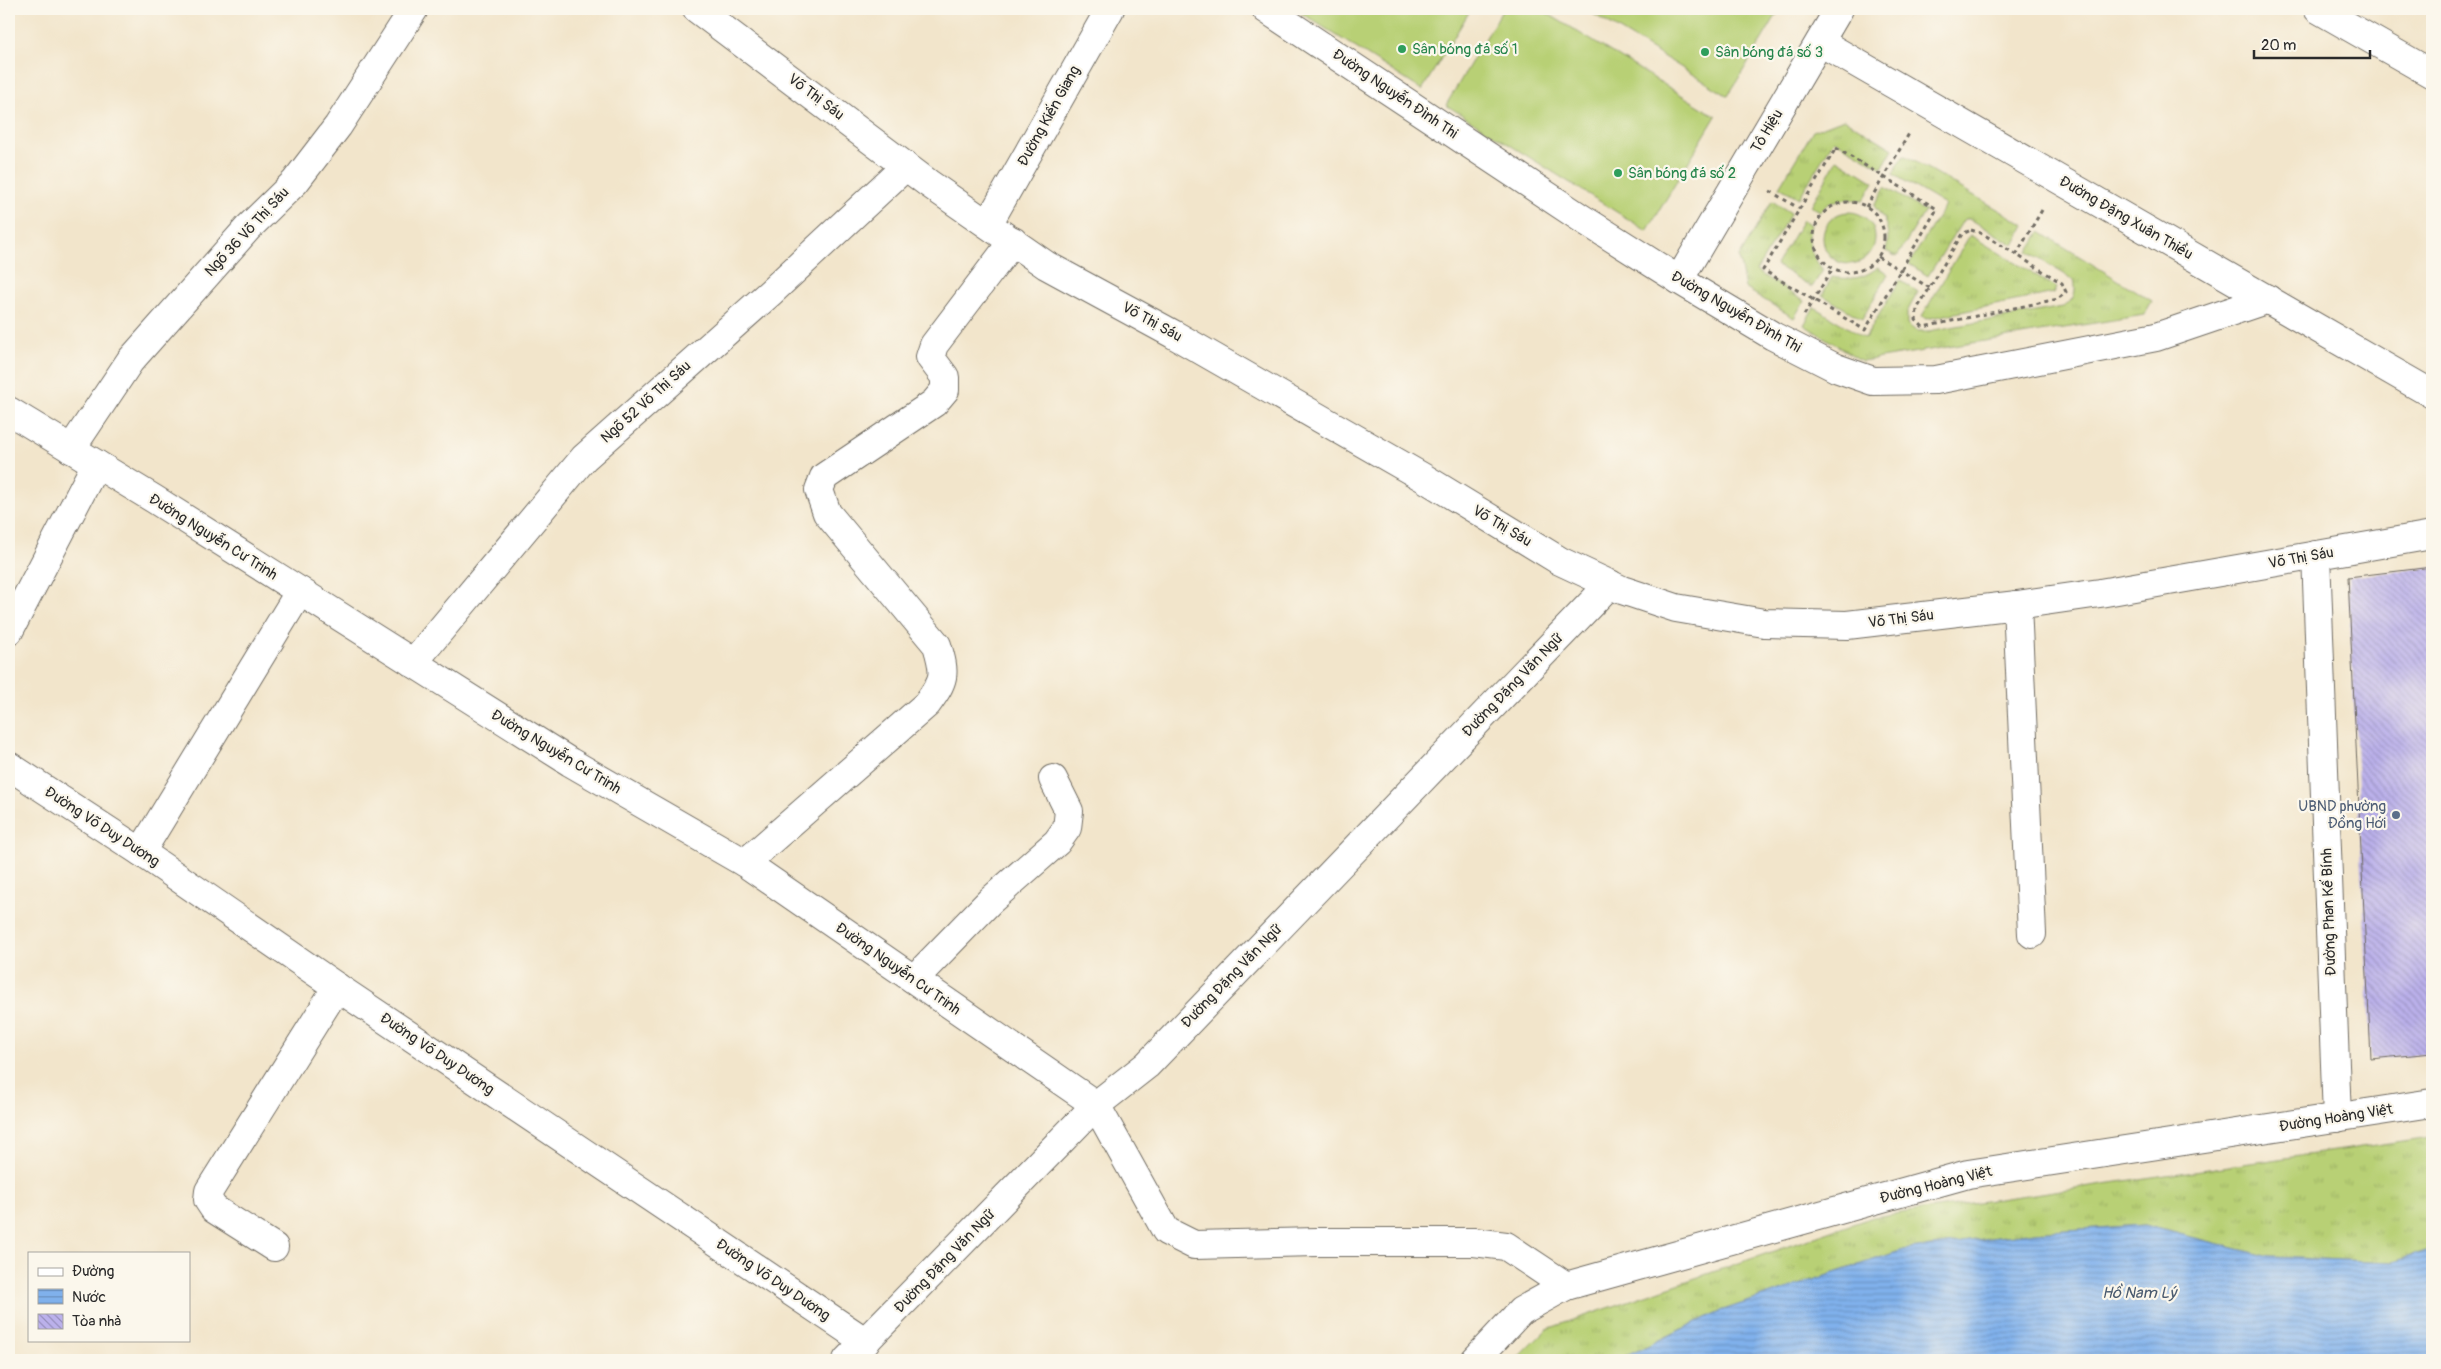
<svg xmlns="http://www.w3.org/2000/svg" width="2441" height="1369" font-family="Pangolin,sans-serif">
	<style>
		.grass { fill: url(#grass-tufts); stroke: #727e50 }
		.pitch { fill: #b8d075; stroke: #727e50 }
		.water { fill: url(#water-rules); stroke: #566e8c }
		.building { fill: url(#building-back-hatch) }
		.lines { fill: none; stroke-linecap: round; stroke-linejoin: round }
		.minor-casing { stroke: #716c63; stroke-width: 30 }
		.path { stroke: #716c63; stroke-width: 3; stroke-dasharray: 4 4; stroke-linecap: butt }
		.minor { stroke: #fff; stroke-width: 28 }
		.leisure-dot { fill: #2e9e5b; stroke: #fbf7ec; stroke-width: 2 }
		.service-dot { fill: #5c6f8a; stroke: #fbf7ec; stroke-width: 2 }
		.labels { text-anchor: middle; dominant-baseline: central; stroke-width: 4.5; stroke-linejoin: round; paint-order: stroke }
		.leisure-label { font-size: 15px; fill: #27864d; stroke: #fbf7ec; text-anchor: start }
		.street-label { font-size: 15px; fill: #2b2b2b; stroke: #fbf7ec }
		.service-label { font-size: 15px; fill: #4e5e75; stroke: #fbf7ec; text-anchor: end }
		.water-label { font-size: 16px; font-style: italic; fill: #495a6f; stroke: #fbf7ec }
	</style>
	<defs>
		<pattern id="grass-tufts" width="24" height="20" patternUnits="userSpaceOnUse" patternTransform="scale(1.25)"><rect width="24" height="20" fill="#b8d075"/><path d="M3 7l-1-3M5 7V3M7 7l1-3M15 17l-1-3M17 17v-4M19 17l1-3" fill="none" stroke="#9eb365"/></pattern>
		<pattern id="water-rules" width="6" height="5" patternUnits="userSpaceOnUse" patternTransform="scale(1.25)"><rect width="6" height="5" fill="#80b1ec"/><path d="M0 2.5h6" fill="none" stroke="#6990bf"/></pattern>
		<pattern id="building-back-hatch" width="6" height="6" patternUnits="userSpaceOnUse" patternTransform="scale(1.25)"><rect width="6" height="6" fill="#bbb1eb"/><path d="M-1 5l2 2M0 0l6 6M5-1l2 2" fill="none" stroke="#9890bf"/></pattern>
	</defs>
	<rect width="100%" height="100%" fill="#fbf7ec"/>
	<filter id="ink" filterUnits="userSpaceOnUse"><feTurbulence type="fractalNoise" baseFrequency=".02" numOctaves="2"/><feDisplacementMap in="SourceGraphic" scale="10" xChannelSelector="R" yChannelSelector="G"/><feConvolveMatrix kernelMatrix="1 2 1 2 8 2 1 2 1" color-interpolation-filters="sRGB"/></filter>
	<filter id="wash" filterUnits="userSpaceOnUse"><feTurbulence type="fractalNoise" baseFrequency=".0096" numOctaves="4" result="noise"/><feDisplacementMap in="SourceGraphic" scale="20" xChannelSelector="R" yChannelSelector="G"/><feGaussianBlur stdDeviation="1.12" result="paint"/><feColorMatrix in="noise" values="0 0 0 0 0 0 0 0 0 0 0 0 0 0 0 0 0 1.4 0 .05"/><feComposite in="paint" operator="in"/></filter>
	<g filter="url(#wash)">
		<rect width="100%" height="100%" fill="#f2e5cb"/>
		<!-- grass -->
		<g class="grass">
			<polygon points="1844,119 1893,149 1882,168 1834,140 1799,198 1779,187 1813,131"/>
			<polygon points="1904,155 2025,225 2014,245 1970,219 1964,219 1928,276 1909,264 1945,205 1893,174"/>
			<path d="M1837,159L1874,182L1863,201C1848,198 1831,198 1820,211L1811,206Z"/>
			<path d="M1885,187L1925,211L1897,257L1886,251C1891,232 1886,220 1874,206Z"/>
			<polygon points="1772,201 1791,213 1756,271 1804,301 1794,318 1745,288 1739,257"/>
			<circle cx="1849" cy="238" r="26"/>
			<path d="M1803,220L1811,225C1805,243 1812,256 1823,270L1812,287L1776,265Z"/>
			<path d="M2040,232L2152,301L2144,315L1862,361L1804,325L1814,307L1865,338L1900,280L1918,292L1907,312V324L1916,331H1929L2063,307C2074,300 2077,293 2074,280L2028,252Z"/>
			<polygon points="1970,235 2057,288 2054,293 1926,319 1922,316"/>
			<path d="M1878,267L1888,274L1862,319L1822,295L1832,277C1850,280 1864,279 1878,267Z"/>
			<polygon points="2432,1137 2432,1249 2393,1262 2270,1257 2144,1225 2035,1232 1903,1250 1720,1311 1618,1360 1516,1360 1547,1329 1873,1217"/>
		</g>
		<!-- pitch -->
		<g class="pitch">
			<polygon points="1295,9 1471,9 1422,90"/>
			<polygon points="1503,9 1540,9 1716,116 1647,231 1446,105"/>
			<polygon points="1585,9 1780,9 1728,96"/>
		</g>
		<!-- water -->
		<polygon class="water" points="2144,1225 2270,1257 2393,1262 2432,1249 2432,1360 1618,1360 1720,1311 1903,1250 2035,1232"/>
		<g id="blocks">
			<!-- building -->
			<polygon class="building" points="2432,567 2432,1053 2371,1059 2348,577"/>
		</g>
	</g>
	<g filter="url(#ink)">
		<use href="#blocks" fill-opacity="0" stroke="#716c63" stroke-width="1"/>
		<g class="lines">
			<defs>
				<g id="minor">
					<polyline points="697,9 928,183 1046,265 1173,334 1424,478 1560,561 1622,590 1676,608 1764,623 1847,625 2017,605 2100,593 2432,535"/>
					<polyline points="1266,9 1581,218 1679,280 1773,336 1836,368 1873,381 1936,380 2156,337 2268,299"/>
					<polyline points="2318,9 2432,74"/>
					<polyline points="1820,42 2432,394"/>
					<polyline points="988,224 1110,9"/>
					<polyline points="1679,280 1839,9"/>
					<polyline points="9,411 154,499 570,762 745,863 1096,1105 1166,1231 1194,1245 1317,1242 1474,1242 1506,1246 1566,1286"/>
					<polyline points="71,449 130,361 248,228 295,182 338,126 414,9"/>
					<polyline points="2316,555 2337,1118"/>
					<polyline points="2017,605 2032,934"/>
					<polyline points="9,631 96,464"/>
					<polyline points="413,663 584,458 771,292 906,166"/>
					<polyline points="9,766 141,852 337,987 866,1342"/>
					<polyline points="141,852 300,591"/>
					<path d="M745,863L927,704C945,679 946,675 937,645L827,513L819,490L824,477L934,403L945,390V377L930,357L934,345L1013,241"/>
					<polyline points="914,979 990,901 1057,842 1067,828 1069,811 1053,779"/>
					<polyline points="274,1247 214,1209 208,1200 209,1191 337,987"/>
					<polyline points="847,1360 1096,1105 1147,1065 1610,584"/>
					<polyline points="1475,1360 1521,1311 1566,1286 1968,1174 2432,1103"/>
				</g>
			</defs>
			<!-- minor casing -->
			<use href="#minor" class="minor-casing"/>
			<!-- path -->
			<g class="path">
				<polygon points="1836,148 1937,209 1865,330 1763,270"/>
				<polyline points="1770,191 1800,209"/>
				<circle cx="1849" cy="237" r="35"/>
				<polyline points="1866,207 1910,132"/>
				<polygon points="1971,230 1983,234 2062,283 2066,292 2058,299 1923,327 1916,320 1917,309 1962,234"/>
				<polyline points="2016,255 2042,210"/>
				<polyline points="1878,257 1930,288"/>
				<polyline points="1804,315 1833,268"/>
			</g>
			<!-- minor -->
			<use href="#minor" class="minor"/>
		</g>
	</g>
	<!-- markers -->
	<g class="leisure-dot">
		<circle cx="1402" cy="49" r="5"/>
		<circle cx="1705" cy="52" r="5"/>
		<circle cx="1618" cy="173" r="5"/>
	</g>
	<circle class="service-dot" cx="2396" cy="815" r="5"/>
	<g class="labels">
		<!-- leisure labels -->
		<g class="leisure-label">
			<text x="1412" y="49">Sân bóng đá số 1</text>
			<text x="1715" y="52">Sân bóng đá số 3</text>
			<text x="1628" y="173">Sân bóng đá số 2</text>
		</g>
		<!-- street labels -->
		<g class="street-label">
			<text transform="translate(1395 94) rotate(34)">Đường Nguyễn Đình Thi</text>
			<text transform="translate(816 97) rotate(37)">Võ Thị Sáu</text>
			<text transform="translate(1049 116) rotate(-61)">Đường Kiến Giang</text>
			<text transform="translate(1767 131) rotate(-59)">Tô Hiệu</text>
			<text transform="translate(2126 218) rotate(30)">Đường Đặng Xuân Thiều</text>
			<text transform="translate(247 232) rotate(-47)">Ngõ 36 Võ Thị Sáu</text>
			<text transform="translate(1736 312) rotate(30)">Đường Nguyễn Đình Thi</text>
			<text transform="translate(1152 322) rotate(29)">Võ Thị Sáu</text>
			<text transform="translate(646 402) rotate(-42)">Ngõ 52 Võ Thị Sáu</text>
			<text transform="translate(1502 526) rotate(31)">Võ Thị Sáu</text>
			<text transform="translate(213 537) rotate(32)">Đường Nguyễn Cư Trinh</text>
			<text transform="translate(2301 558) rotate(-10)">Võ Thị Sáu</text>
			<text transform="translate(1901 619) rotate(-7)">Võ Thị Sáu</text>
			<text transform="translate(1513 685) rotate(-46)">Đường Đặng Văn Ngữ</text>
			<text transform="translate(556 752) rotate(31)">Đường Nguyễn Cư Trinh</text>
			<text transform="translate(102 827) rotate(33)">Đường Võ Duy Dương</text>
			<text transform="translate(2329 912) rotate(-92)">Đường Phan Kế Bính</text>
			<text transform="translate(898 969) rotate(35)">Đường Nguyễn Cư Trinh</text>
			<text transform="translate(1232 976) rotate(-46)">Đường Đặng Văn Ngữ</text>
			<text transform="translate(437 1054) rotate(34)">Đường Võ Duy Dương</text>
			<text transform="translate(2336 1118) rotate(-9)">Đường Hoàng Việt</text>
			<text transform="translate(1936 1185) rotate(-14)">Đường Hoàng Việt</text>
			<text transform="translate(945 1261) rotate(-46)">Đường Đặng Văn Ngữ</text>
			<text transform="translate(773 1280) rotate(34)">Đường Võ Duy Dương</text>
		</g>
		<!-- service labels -->
		<g class="service-label">
			<text x="2386" y="806">UBND phường<tspan x="2386" dy="17">Đồng Hới</tspan></text>
		</g>
		<!-- water labels -->
		<g class="water-label">
			<text x="2139" y="1293">Hồ Nam Lý</text>
		</g>
	</g>
	<!-- margin -->
	<rect width="2441" height="1369" fill="none" stroke="#fbf7ec" stroke-width="30"/>
	<!-- legend -->
	<rect x="28" y="1252" width="162" height="90" fill="#fbf7ec" stroke="#a8a59f"/>
	<rect x="38" y="1268" width="25" height="8" fill="#ffffff" stroke="#a8a59f"/>
	<text x="72" y="1276" font-size="15" fill="#2b2b2b">Đường</text>
	<rect x="38" y="1289" width="25" height="15" fill="url(#water-rules)" stroke="#a8a59f"/>
	<text x="72" y="1302" font-size="15" fill="#2b2b2b">Nước</text>
	<rect x="38" y="1314" width="25" height="15" fill="url(#building-back-hatch)" stroke="#a8a59f"/>
	<text x="72" y="1326" font-size="15" fill="#2b2b2b">Tòa nhà</text>
	<!-- scale -->
	<path d="M2254 50v8h116v-8" fill="none" stroke="#2b2b2b" stroke-width="2.5"/>
	<text x="2261" y="50" font-size="15" fill="#2b2b2b" stroke="#fbf7ec" stroke-width="4" paint-order="stroke">20 m</text>
</svg>
